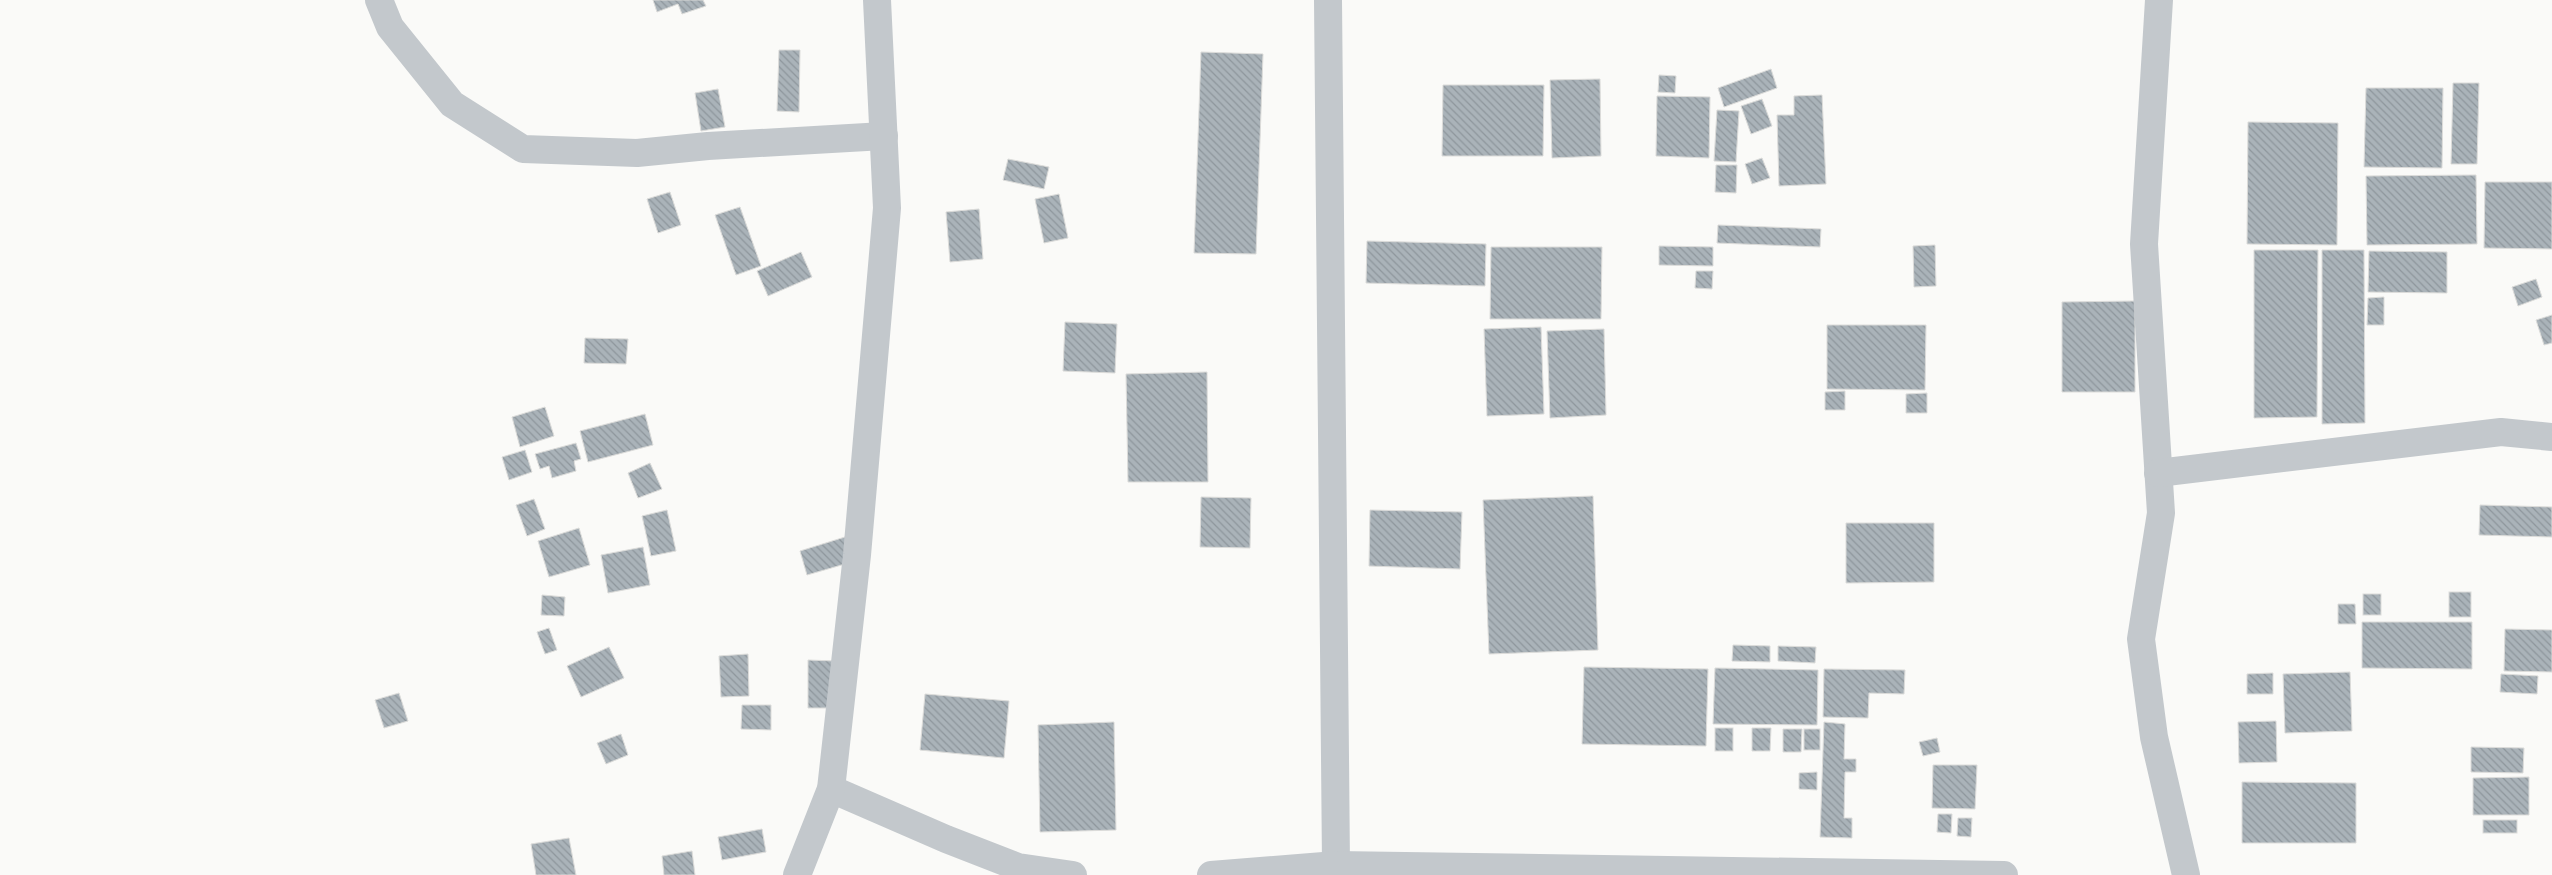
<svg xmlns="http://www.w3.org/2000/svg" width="2552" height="875" font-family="'Titillium Web',sans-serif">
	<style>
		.building { fill: url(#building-back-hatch); stroke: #dcdcda }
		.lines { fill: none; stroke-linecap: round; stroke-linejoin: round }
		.street { stroke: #c3c8cc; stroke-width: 28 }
	</style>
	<defs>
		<pattern id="building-back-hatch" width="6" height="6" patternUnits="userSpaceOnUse" patternTransform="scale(1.25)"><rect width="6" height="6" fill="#aab3b9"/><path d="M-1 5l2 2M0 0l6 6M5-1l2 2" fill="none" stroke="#8e969c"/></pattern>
	</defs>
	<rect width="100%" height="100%" fill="#fafaf8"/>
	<!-- building -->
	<g class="building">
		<polygon points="653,0 703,0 706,6 682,14 678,4 657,12"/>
		<polygon points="779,50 800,50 799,112 777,111"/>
		<polygon points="1201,52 1263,54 1256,254 1194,253"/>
		<polygon points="1771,69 1777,88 1724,107 1718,88"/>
		<polygon points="1659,75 1676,76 1675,93 1658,92"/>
		<polygon points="1600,79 1601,156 1552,158 1550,80"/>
		<polygon points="2453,83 2479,83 2477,164 2451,164"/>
		<polygon points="1443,85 1544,85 1543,156 1442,156"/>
		<polygon points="2366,88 2443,88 2442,168 2364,167"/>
		<polygon points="718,89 725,127 701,131 695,93"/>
		<polygon points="1822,95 1826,184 1779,186 1777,115 1794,115 1794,96"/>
		<polygon points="1657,96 1710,97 1709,158 1656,156"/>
		<polygon points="1762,99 1772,126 1751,134 1741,106"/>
		<polygon points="1717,110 1739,111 1736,162 1714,161"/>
		<polygon points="2248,122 2338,123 2337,245 2247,244"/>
		<polygon points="1762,158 1770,178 1752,184 1745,164"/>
		<polygon points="1008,159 1049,167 1044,189 1003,180"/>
		<polygon points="1716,165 1737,165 1736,193 1715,192"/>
		<polygon points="2476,175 2477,244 2367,245 2366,176"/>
		<polygon points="2485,182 2552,182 2552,249 2484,248"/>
		<polygon points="670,192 681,225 658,233 647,199"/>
		<polygon points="1059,194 1068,238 1044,243 1035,199"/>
		<polygon points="740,207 761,266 736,275 715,215"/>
		<polygon points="979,209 983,259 950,262 946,212"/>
		<polygon points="1718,225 1821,229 1820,247 1717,243"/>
		<polygon points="1367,241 1486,244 1485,286 1366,283"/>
		<polygon points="1935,245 1936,286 1914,287 1913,246"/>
		<polygon points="1659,246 1713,247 1713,266 1659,265"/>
		<polygon points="1491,247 1602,247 1601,319 1490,319"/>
		<polygon points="2254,250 2318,250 2317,417 2254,418"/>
		<polygon points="2322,250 2364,250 2365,423 2322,424"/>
		<polygon points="2369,251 2447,252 2447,293 2368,292"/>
		<polygon points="801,252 812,277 768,296 757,271"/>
		<polygon points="1696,271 1713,271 1712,289 1695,288"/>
		<polygon points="2536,279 2542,297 2518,306 2512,287"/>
		<polygon points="2384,297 2384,325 2367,325 2368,298"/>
		<polygon points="2135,301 2135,392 2062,392 2062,302"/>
		<polygon points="2552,315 2552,343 2544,345 2536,320"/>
		<polygon points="1065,322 1117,324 1115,373 1063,371"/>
		<polygon points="1827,325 1926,325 1925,390 1827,389"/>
		<polygon points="1541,327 1544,414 1487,416 1484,329"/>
		<polygon points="1604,329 1606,415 1550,418 1547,331"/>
		<polygon points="585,338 628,339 626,364 584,363"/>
		<polygon points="1207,372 1208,482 1128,482 1126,374"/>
		<polygon points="1845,391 1845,410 1825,410 1825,392"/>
		<polygon points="1927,393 1927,413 1906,413 1906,394"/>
		<polygon points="545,407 554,436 520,447 512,417"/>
		<polygon points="645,414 653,445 588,462 580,431"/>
		<polygon points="576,443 581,459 574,461 576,471 552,478 549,466 540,469 535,454"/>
		<polygon points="525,450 532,472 509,480 502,457"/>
		<polygon points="650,463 662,489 638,498 628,473"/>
		<polygon points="1593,496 1598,650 1489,654 1483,500"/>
		<polygon points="1201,497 1251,498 1250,548 1200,547"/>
		<polygon points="534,499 545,529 527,536 516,505"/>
		<polygon points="2480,505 2552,507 2552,537 2479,535"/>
		<polygon points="667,510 676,551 651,556 642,516"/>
		<polygon points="1370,510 1462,512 1460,569 1369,566"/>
		<polygon points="1846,523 1934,523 1934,582 1846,583"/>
		<polygon points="579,528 590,565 549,577 538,541"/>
		<polygon points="845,537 852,562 807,575 800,551"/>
		<polygon points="643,547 650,585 608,593 601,555"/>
		<rect x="2449" y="592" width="22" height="25"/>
		<rect x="2363" y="594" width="18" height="21"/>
		<polygon points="542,595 565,597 564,616 541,615"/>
		<polygon points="2338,604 2355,604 2356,624 2338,624"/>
		<polygon points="2362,622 2472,622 2472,669 2362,668"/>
		<polygon points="549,628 557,650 545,654 537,632"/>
		<polygon points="2505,629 2552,630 2552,672 2504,671"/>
		<polygon points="1733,645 1770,646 1770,662 1732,661"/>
		<polygon points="1778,646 1816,647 1815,663 1778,661"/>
		<polygon points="609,647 624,678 581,697 567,666"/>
		<polygon points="748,654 749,696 721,697 719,656"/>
		<polygon points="808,660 835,661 835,708 808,708"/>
		<polygon points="1584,667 1708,669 1706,746 1582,744"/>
		<polygon points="1715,668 1818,670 1817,725 1713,724"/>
		<polygon points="1824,669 1905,670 1904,694 1869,693 1868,718 1823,717"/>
		<polygon points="2350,672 2352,731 2285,733 2283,674"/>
		<polygon points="2273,673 2273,694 2247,694 2247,674"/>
		<polygon points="2501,674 2538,676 2537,694 2500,692"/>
		<polygon points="399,693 408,721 384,728 375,700"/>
		<polygon points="925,694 1009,701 1004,758 920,750"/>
		<polygon points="742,705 771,705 771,730 741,729"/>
		<polygon points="2276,721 2277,762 2239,763 2238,722"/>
		<polygon points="1114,722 1116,830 1040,832 1038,725"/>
		<polygon points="1824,722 1845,724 1844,759 1856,759 1856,772 1845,772 1844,818 1852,818 1852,838 1820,837"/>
		<rect x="1715" y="728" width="18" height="23"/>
		<polygon points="1752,728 1771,728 1770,751 1752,751"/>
		<polygon points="1783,729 1802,729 1801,752 1783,752"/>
		<rect x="1804" y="729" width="16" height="21"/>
		<polygon points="621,734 628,755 606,764 597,743"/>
		<polygon points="1937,738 1940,752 1923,756 1919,742"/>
		<polygon points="2471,747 2524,748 2523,773 2471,772"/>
		<polygon points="1933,765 1977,765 1975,809 1932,808"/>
		<polygon points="1817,772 1817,790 1799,789 1799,773"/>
		<polygon points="2529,777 2529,815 2473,815 2473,778"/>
		<polygon points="2242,782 2356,783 2356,843 2242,843"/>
		<polygon points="1938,814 1952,814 1951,833 1937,832"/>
		<polygon points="1958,818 1972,818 1971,837 1957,836"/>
		<rect x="2483" y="820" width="34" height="13"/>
		<polygon points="762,829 766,852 722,860 718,837"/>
		<polygon points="569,838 576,875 536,875 531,844"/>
		<polygon points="692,851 695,875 664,875 662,856"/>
	</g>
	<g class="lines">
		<!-- street -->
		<g class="street">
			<polyline points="379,0 390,27 452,104 523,149 637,153 708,146 884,136"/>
			<polyline points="1328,0 1336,865"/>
			<polyline points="2159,0 2144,244 2161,513 2141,639 2154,737 2186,875"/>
			<polyline points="2158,473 2501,432 2552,437"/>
			<polyline points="831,789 946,839 1018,867 1073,875"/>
			<polyline points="797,875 831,789 857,555 887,208 877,0"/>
			<polyline points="1211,875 1336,865 2004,875"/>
		</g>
	</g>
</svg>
